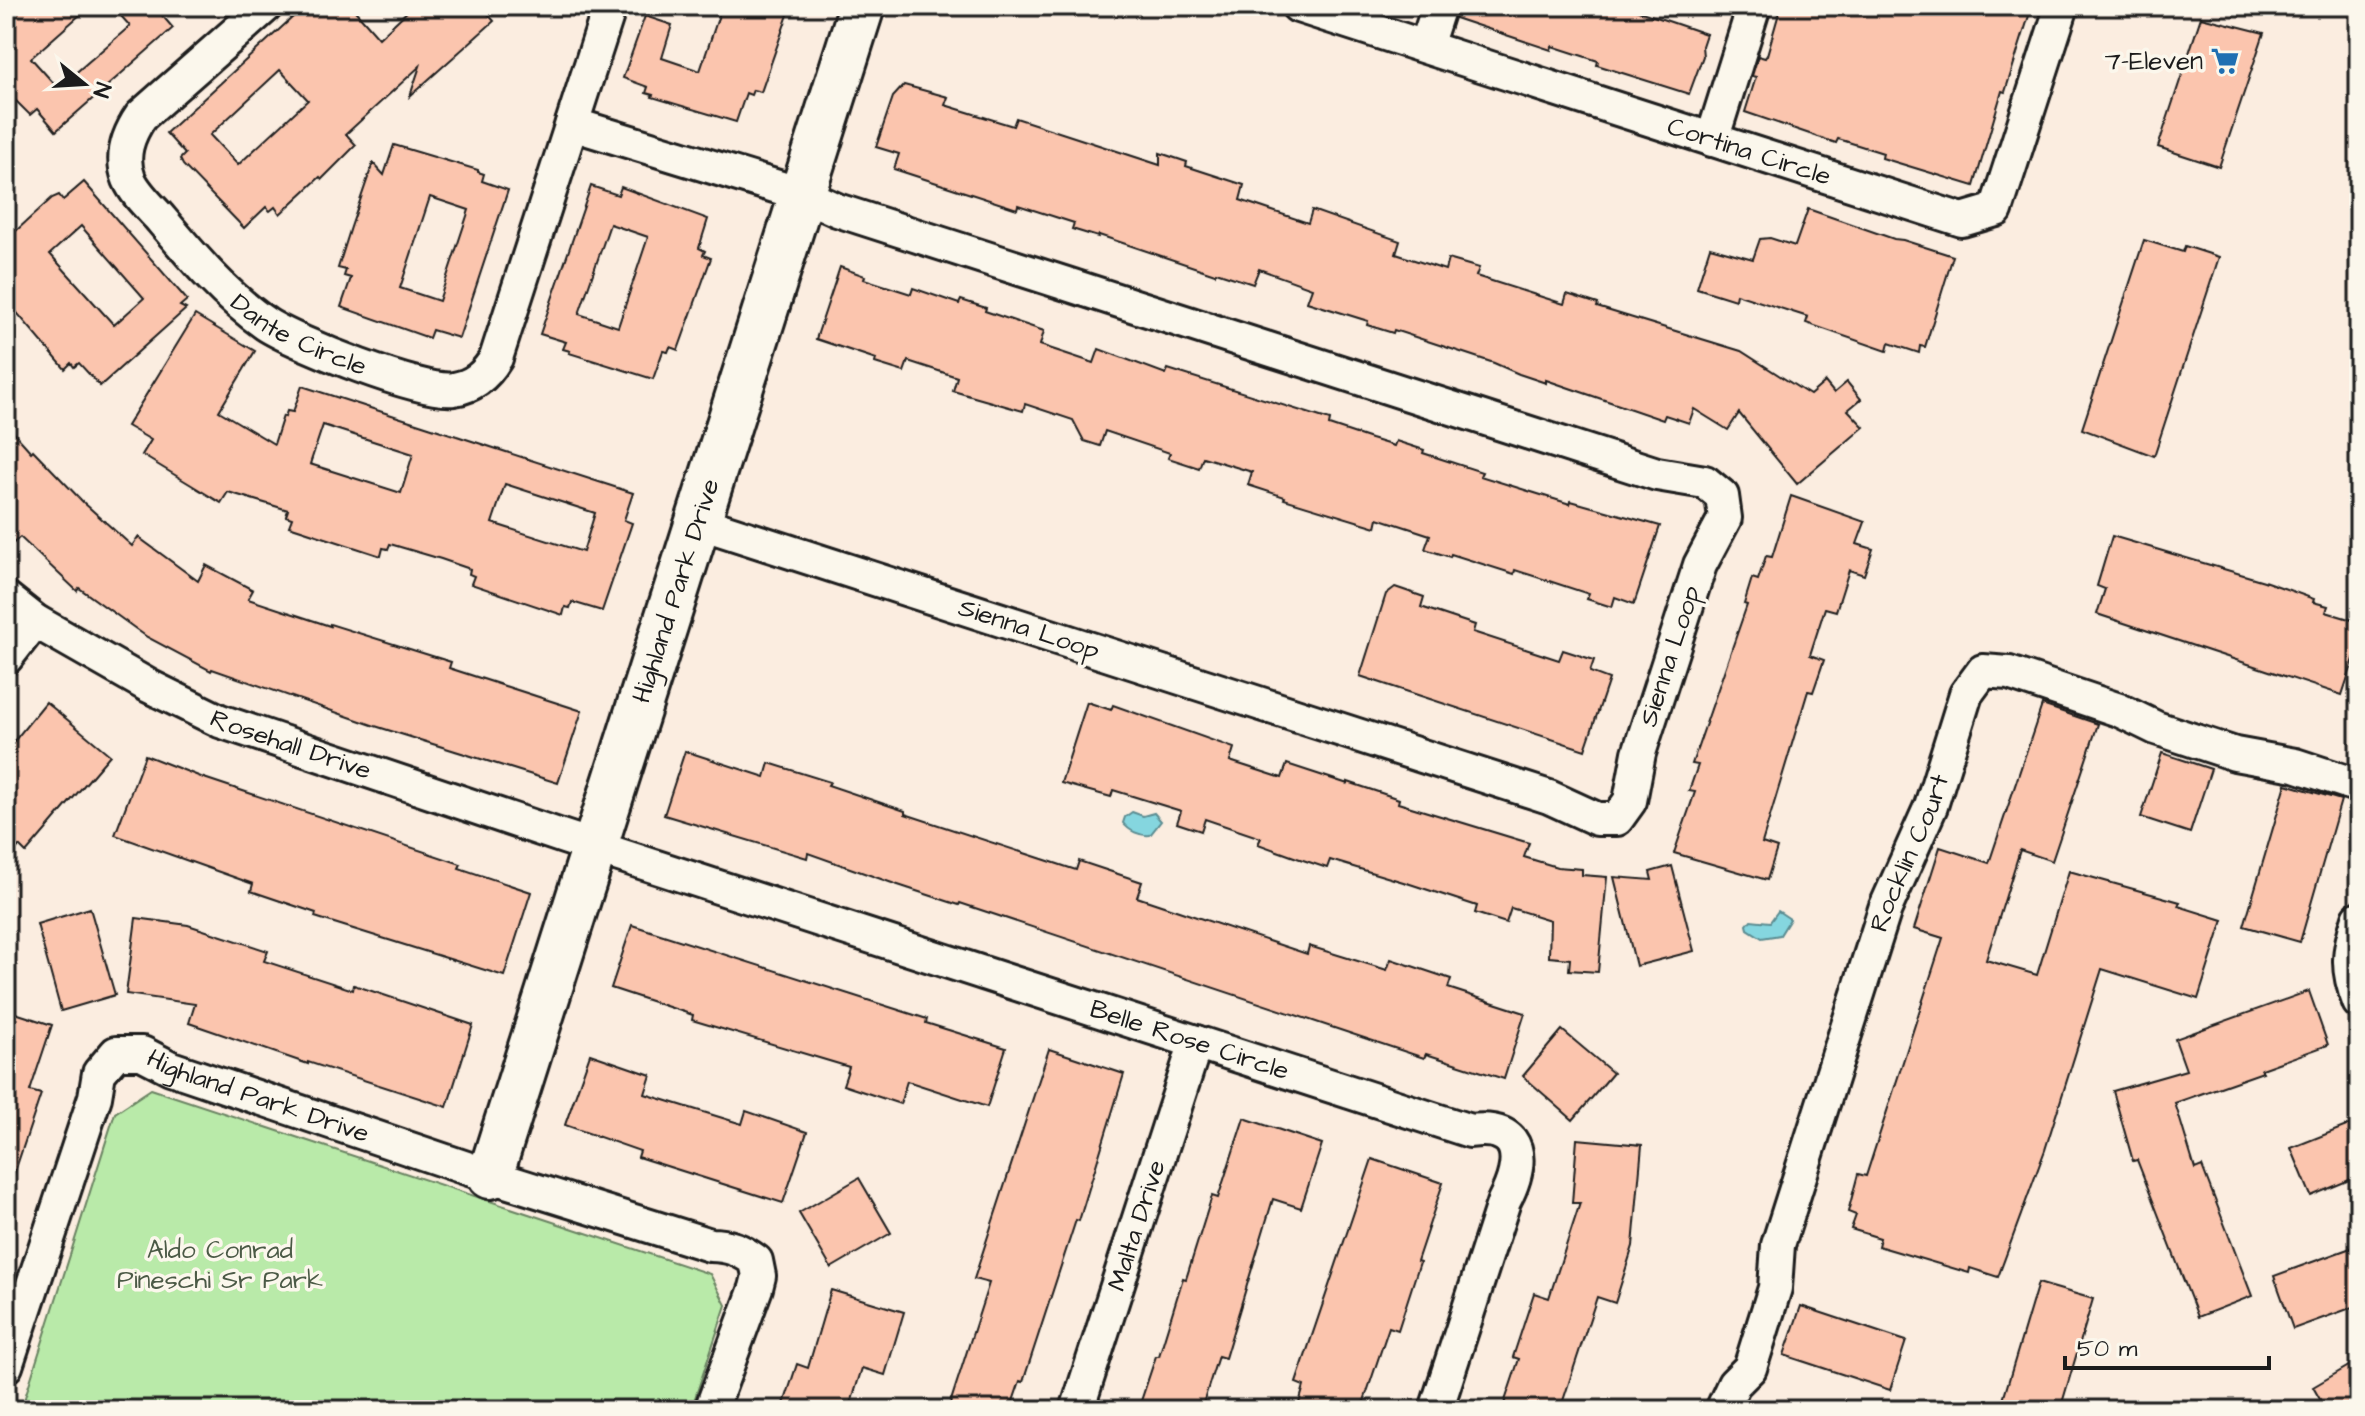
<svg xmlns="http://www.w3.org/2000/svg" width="2365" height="1416" font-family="'Architects Daughter',sans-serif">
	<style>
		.green { fill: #b9eaa9; stroke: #6a8362; stroke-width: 2 }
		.water { fill: #85d6df; stroke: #5b8c91; stroke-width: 2 }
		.building { fill: #fbc5ae; stroke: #1c1c1c; stroke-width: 2; fill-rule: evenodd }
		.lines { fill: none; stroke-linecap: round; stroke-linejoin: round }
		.street-casing { stroke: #1c1c1c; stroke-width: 38 }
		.secondary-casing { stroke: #1c1c1c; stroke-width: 50 }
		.street { stroke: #fbf7ec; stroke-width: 32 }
		.secondary { stroke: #fbf7ec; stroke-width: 44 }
		.labels { text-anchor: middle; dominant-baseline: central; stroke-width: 7; stroke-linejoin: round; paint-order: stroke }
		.poi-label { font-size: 26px; fill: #1c1c1c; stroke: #fbf7ec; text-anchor: end }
		.street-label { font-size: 26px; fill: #1c1c1c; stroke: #fbf7ec }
		.park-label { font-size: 26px; fill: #4b5a46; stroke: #fbf7ec }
	</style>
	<rect width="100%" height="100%" fill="#fbede0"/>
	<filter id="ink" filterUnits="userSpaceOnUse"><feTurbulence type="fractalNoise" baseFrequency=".0125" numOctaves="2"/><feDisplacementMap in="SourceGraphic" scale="16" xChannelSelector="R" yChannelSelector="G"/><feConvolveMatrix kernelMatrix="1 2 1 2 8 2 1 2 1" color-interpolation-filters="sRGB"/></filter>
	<g filter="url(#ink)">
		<!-- green -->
		<polygon class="green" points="151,1089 710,1274 726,1305 691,1410 21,1410 115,1113"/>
		<!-- water -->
		<g class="water">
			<path d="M1132,812L1143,816L1154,813L1161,821L1150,835C1140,836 1129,831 1123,823L1125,817Z"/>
			<polygon points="1778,911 1790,919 1780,935 1762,938 1748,929 1747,925 1751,920 1770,922"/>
		</g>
		<!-- building -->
		<g class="building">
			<polygon points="6,6 90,6 31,58 58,88 130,26 112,6 154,6 173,28 56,131 37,109 30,115 6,91"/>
			<path d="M305,6H351L379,38L413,6H481L494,21L410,96L420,66L346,134L356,145L322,179L320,177L280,214L275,207L270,211L266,207L244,228L183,165L180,159L185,154L166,133ZM280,70L308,100L238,165L210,135Z"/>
			<polygon points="722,6 791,6 761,92 753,90 751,95 746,93 736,122 652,97 653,95 646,93 648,87 623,78 645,16 672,25 662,58 700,71"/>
			<polygon points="1457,6 1624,6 1706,34 1702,46 1703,56 1689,94 1597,65 1598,61 1592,59 1552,46 1551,50 1455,18"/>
			<polygon points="1781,6 2032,6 2005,92 2002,91 1974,186 1882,158 1883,153 1845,141 1838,139 1836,143 1745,112 1756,77 1752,76 1758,56 1765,58 1767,55"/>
			<polygon points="2201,17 2264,33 2219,167 2158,147"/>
			<polygon points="904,85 948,97 945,105 1013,126 1016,118 1160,165 1160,153 1187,162 1186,166 1244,185 1240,200 1308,223 1312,210 1400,241 1396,254 1445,270 1448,259 1479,268 1476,276 1564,304 1567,294 1598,304 1597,307 1741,351 1810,395 1825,382 1834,393 1847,382 1861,399 1848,410 1864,427 1797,484 1739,413 1728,430 1694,409 1689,423 1665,415 1663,420 1546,380 1546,383 1519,374 1494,363 1394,330 1393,333 1367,325 1368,321 1307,302 1312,288 1259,269 1253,284 1216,272 1215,274 1099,235 1098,237 1072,229 1074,223 1018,205 1017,209 894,169 899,154 876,147 893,97"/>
			<path d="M394,145L478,170V172L484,174L482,181L508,190L459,338L432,330L429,338L341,307L351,278L344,276L346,270L338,268L351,227L373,163L384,175ZM430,197L469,210L439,301L400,288Z"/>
			<path d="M84,182L187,300L180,306L186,309L100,386L79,363L74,367L71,363L65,369L6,300V240L52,198L59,195L63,200ZM81,226L144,298L114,325L50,254Z"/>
			<path d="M591,186L618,195L621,187L708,219L699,248L705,251L703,255L711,258L678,350L670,347L668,352L663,351L653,379L569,353L570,351L563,349L566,342L540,334ZM610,224L648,237L618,327L579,314Z"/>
			<polygon points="1808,209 1894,239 1903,240 1953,256 1925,347 1920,346 1919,353 1889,343 1887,351 1806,323 1808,317 1736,294 1735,300 1697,288 1710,247 1753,259 1760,239 1770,238 1795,246"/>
			<polygon points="2144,240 2183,252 2185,246 2219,257 2154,456 2082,429"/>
			<polygon points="840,267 865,276 864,279 911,294 913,288 959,304 961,300 986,308 985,311 1044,331 1040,345 1094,363 1099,349 1166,374 1168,369 1330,420 1329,425 1371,439 1394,446 1396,441 1424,450 1423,453 1482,472 1480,476 1570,504 1571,501 1660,526 1634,604 1615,597 1612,607 1587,599 1589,594 1543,579 1515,570 1514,574 1451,554 1450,557 1425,549 1430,535 1378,518 1376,527 1284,499 1285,497 1248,485 1252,472 1203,457 1199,468 1168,458 1170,453 1105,431 1100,446 1084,441 1073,420 1025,404 1023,411 953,391 957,377 908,361 904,372 875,363 876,359 816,339"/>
			<path d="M195,315L255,351L219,411L274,444L283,416L285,417L287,411L293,412L302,386L633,493L624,520L632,523L602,611L572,602L570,608L565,607L563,615L471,584L474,576L469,574L470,569L441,559L390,544L388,549L383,548L381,556L289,526L292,518L286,516L288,510L228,492L221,503L142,455L151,440L127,426ZM323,425L413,454L401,493L310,464ZM505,484L595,513L583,552L492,523Z"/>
			<polygon points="6,424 31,452 33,450 83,502 132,546 138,537 198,581 206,565 253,590 248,599 330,626 330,624 451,662 449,668 582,711 558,783 375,726 212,669 211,671 147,637 79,588 77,591 20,537 6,550"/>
			<polygon points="1791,496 1865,522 1857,544 1873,549 1864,575 1849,570 1836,611 1825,608 1810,655 1824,660 1813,692 1808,691 1762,843 1777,848 1767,880 1674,853 1695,792 1689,791 1698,765 1692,764 1747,605 1744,604 1752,578 1758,580 1766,556 1772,557"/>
			<polygon points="2112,536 2264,581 2314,599 2313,602 2328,606 2326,612 2359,622 2359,644 2342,695 2097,614 2105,589 2097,586"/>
			<polygon points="1395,587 1424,597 1421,607 1475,625 1473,632 1559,660 1563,650 1594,660 1590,672 1609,679 1585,750 1360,676 1386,594"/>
			<polygon points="46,702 110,755 26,853 19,846 6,861 6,751"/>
			<polygon points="1087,702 1111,710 1113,705 1234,748 1230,761 1282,778 1287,764 1348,784 1348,782 1399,799 1398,803 1529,843 1524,857 1557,867 1582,869 1582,875 1607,877 1598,972 1569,970 1570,959 1549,957 1550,920 1511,908 1506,923 1475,913 1477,906 1410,884 1330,860 1327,868 1297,858 1258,844 1261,838 1205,819 1201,831 1177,823 1181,811 1113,790 1111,797 1061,783"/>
			<polygon points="2042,705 2098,724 2052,861 2020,850 1986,960 2037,975 2069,871 2180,902 2178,906 2223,920 2198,999 2102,969 2045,1150 1998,1277 1970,1268 1969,1273 1878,1246 1880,1238 1851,1229 1856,1215 1848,1212 1858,1174 1866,1176 1943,938 1914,929 1940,847 1989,863"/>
			<polygon points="685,751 765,777 769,763 830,782 828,785 905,811 905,814 1076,870 1079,861 1142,882 1137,897 1307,954 1309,946 1387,970 1391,959 1451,979 1448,988 1525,1013 1504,1079 1426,1054 1424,1058 960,903 959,905 895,884 808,853 807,858 664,815"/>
			<polygon points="2162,753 2211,769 2190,833 2141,817"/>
			<polygon points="145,755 201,777 461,864 459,868 531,892 504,976 315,917 316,913 251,891 253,884 115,835"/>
			<polygon points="2286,784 2341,800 2300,942 2244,926"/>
			<polygon points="1672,866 1694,951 1636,966 1614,877 1652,880 1650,872"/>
			<polygon points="90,908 115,995 61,1011 37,924"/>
			<polygon points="136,918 188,925 268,951 264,961 353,990 354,985 473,1025 447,1107 308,1062 308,1064 189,1023 195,1004 126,994"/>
			<polygon points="632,925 927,1019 926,1023 1006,1048 987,1107 907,1081 900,1104 843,1085 849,1067 692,1020 693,1015 611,988"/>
			<polygon points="2309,991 2328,1045 2261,1069 2263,1072 2175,1103 2195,1169 2202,1166 2252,1296 2198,1317 2137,1160 2133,1161 2113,1091 2186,1070 2175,1039"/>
			<polygon points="6,1010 52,1025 30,1091 41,1094 10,1186 6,1185"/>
			<polygon points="1562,1030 1613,1073 1573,1120 1523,1076"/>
			<polygon points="1049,1049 1124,1074 1079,1221 1076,1220 1023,1382 1020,1381 1010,1410 948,1410 989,1283 974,1279"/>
			<polygon points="590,1054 651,1075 645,1094 742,1124 746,1111 807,1132 783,1203 638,1157 640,1151 565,1125"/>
			<polygon points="1244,1118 1322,1144 1301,1208 1273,1199 1225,1358 1218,1356 1201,1410 1138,1410 1156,1356 1159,1356 1183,1278 1186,1279 1212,1196 1218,1198"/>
			<polygon points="2359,1121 2359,1176 2311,1196 2291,1148"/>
			<polygon points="1577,1139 1642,1145 1633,1246 1615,1303 1597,1297 1560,1410 1502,1410 1519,1359 1513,1357 1534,1293 1549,1298 1580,1203 1572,1203"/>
			<polygon points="1372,1159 1443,1183 1417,1261 1420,1262 1398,1330 1389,1327 1361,1410 1297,1410 1304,1386 1296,1383"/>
			<polygon points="859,1178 891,1233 831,1268 799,1213"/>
			<polygon points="2359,1245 2359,1305 2293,1329 2274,1276"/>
			<polygon points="2038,1283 2093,1299 2060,1410 2000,1410"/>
			<polygon points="831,1290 904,1312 885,1375 862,1368 849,1410 782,1410 797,1364 808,1368"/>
			<polygon points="1801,1306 1906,1341 1890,1390 1784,1355"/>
			<polygon points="2359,1360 2359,1410 2326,1410 2313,1387"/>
		</g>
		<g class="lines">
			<defs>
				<g id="street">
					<path id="s1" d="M266,6L141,116C128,135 120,156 129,179C135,193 148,205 159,217C191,255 224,295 266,324C295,343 422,394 454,389C474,386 486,375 496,358L610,6"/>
					<path id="s2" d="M1298,6L1962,220L1996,210L2062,6"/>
					<polyline points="1426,46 1439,6"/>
					<polyline points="572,124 804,195 837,210 1657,474 1705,482 1722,496 1725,518 1700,565 1639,753 1630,801 1617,819 1597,819 1549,797 698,522"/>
					<polyline points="1712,140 1754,6"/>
					<path id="s3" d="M6,598L35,621L149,686L220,721L564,837L1470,1131C1525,1124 1524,1163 1504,1201L1436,1410"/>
					<polyline points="6,658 35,621"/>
					<path d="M2359,918C2348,951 2346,969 2359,1002"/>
					<path id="s4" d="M6,1366L95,1097L99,1073L116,1053H142L171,1068L490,1176L710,1245C729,1245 741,1250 756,1261L759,1276L756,1288L711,1410"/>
					<path id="s5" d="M1077,1410L1196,1042"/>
					<path id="s6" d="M1722,1410L1734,1384L1750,1368L1775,1288L1778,1245L1885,909L1931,806L1966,694L1983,671L2009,673L2119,710L2156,728L2235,754L2295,765L2359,786"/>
				</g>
				<g id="secondary">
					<path id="s7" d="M490,1176L862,6"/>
				</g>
			</defs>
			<!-- street casing -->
			<use href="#street" class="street-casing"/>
			<!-- secondary casing -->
			<use href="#secondary" class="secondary-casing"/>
			<!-- street -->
			<use href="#street" class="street"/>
			<!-- secondary -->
			<use href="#secondary" class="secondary"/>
		</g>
	</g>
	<!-- icons -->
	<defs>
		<symbol id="supermarket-bare" viewBox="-9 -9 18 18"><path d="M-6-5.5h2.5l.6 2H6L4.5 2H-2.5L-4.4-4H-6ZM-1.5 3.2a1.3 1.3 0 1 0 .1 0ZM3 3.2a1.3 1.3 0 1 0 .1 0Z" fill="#1f6fb2" stroke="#fbf7ec" stroke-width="2.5" paint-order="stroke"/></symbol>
	</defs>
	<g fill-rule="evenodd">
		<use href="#supermarket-bare" x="2205" y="41" width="40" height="40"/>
	</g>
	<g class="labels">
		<!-- poi labels -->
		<g class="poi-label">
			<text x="2203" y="61">7-Eleven</text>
		</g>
		<!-- street labels -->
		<g class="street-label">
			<text stroke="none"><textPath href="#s2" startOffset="474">Cortina Circle</textPath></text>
			<text stroke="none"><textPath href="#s1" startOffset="468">Dante Circle</textPath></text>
			<text stroke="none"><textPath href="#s7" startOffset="614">Highland Park Drive</textPath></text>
			<text transform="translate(1029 629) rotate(18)">Sienna Loop</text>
			<text transform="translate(1670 656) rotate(-72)">Sienna Loop</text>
			<text stroke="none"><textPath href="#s3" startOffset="322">Rosehall Drive</textPath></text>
			<text stroke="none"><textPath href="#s6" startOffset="592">Rocklin Court</textPath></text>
			<text stroke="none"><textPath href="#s3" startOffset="1268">Belle Rose Circle</textPath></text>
			<text stroke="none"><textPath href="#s4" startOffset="484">Highland Park Drive</textPath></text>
			<text stroke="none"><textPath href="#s5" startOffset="194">Malta Drive</textPath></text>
		</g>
		<!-- park labels -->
		<g class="park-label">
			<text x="220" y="1250">Aldo Conrad<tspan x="220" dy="30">Pineschi Sr Park</tspan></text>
		</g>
	</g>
	<!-- margin -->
	<rect width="2365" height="1416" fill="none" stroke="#fbf7ec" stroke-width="32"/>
	<rect x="16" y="16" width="2333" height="1384" fill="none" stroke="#1c1c1c" stroke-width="3" filter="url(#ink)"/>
	<!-- north arrow -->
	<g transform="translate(84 84) rotate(108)" stroke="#fbf7ec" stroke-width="6" paint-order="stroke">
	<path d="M0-6L14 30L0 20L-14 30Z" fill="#1c1c1c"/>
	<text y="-12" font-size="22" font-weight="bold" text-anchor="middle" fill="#1c1c1c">N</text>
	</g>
	<!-- scale -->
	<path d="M2065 1356v12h204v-12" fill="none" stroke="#1c1c1c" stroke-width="4"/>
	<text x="2077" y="1356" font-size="24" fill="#1c1c1c" stroke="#fbf7ec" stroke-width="6" paint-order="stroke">50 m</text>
</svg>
